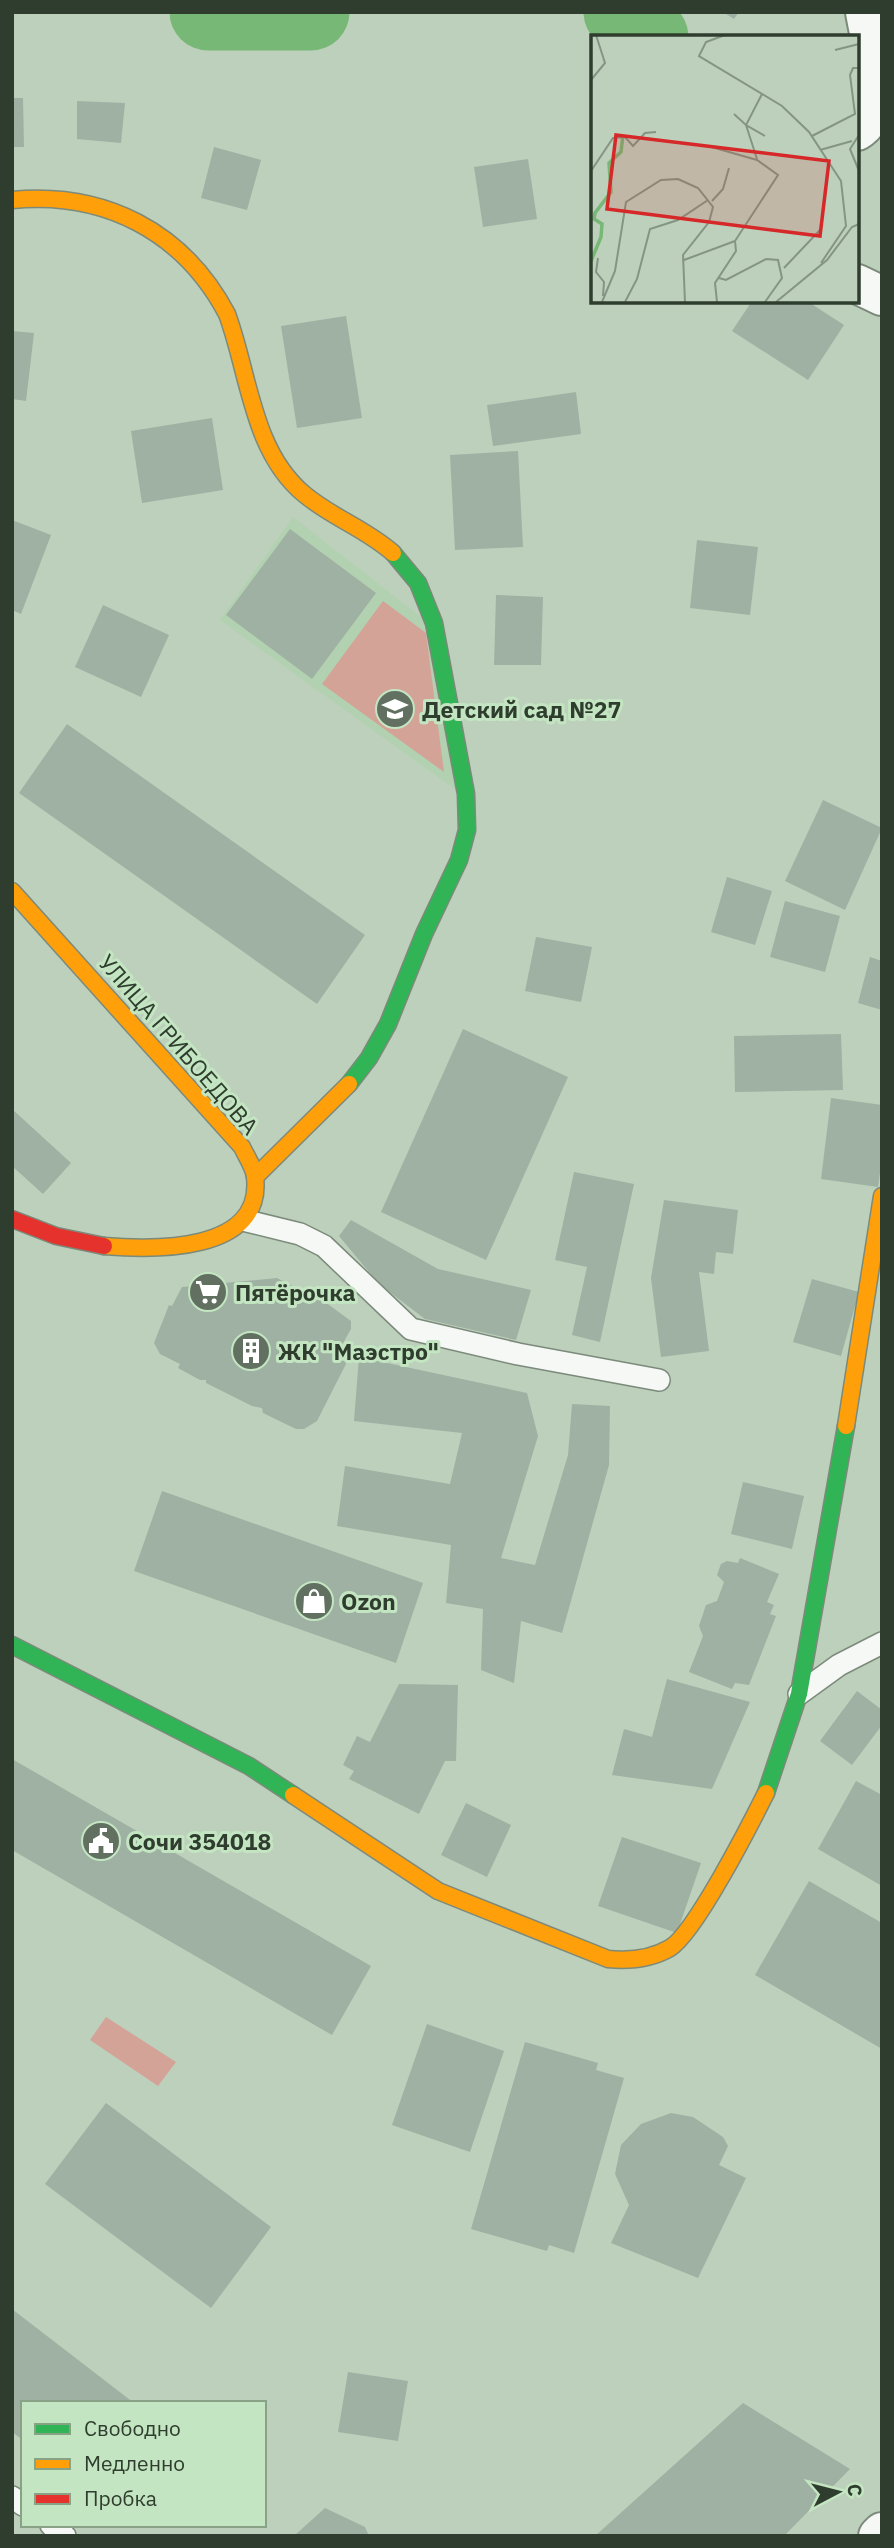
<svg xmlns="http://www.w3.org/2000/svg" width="894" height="2548" font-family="'IBM Plex Sans',sans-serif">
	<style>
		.built { fill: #b2d1b0 }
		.green { fill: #d3a398 }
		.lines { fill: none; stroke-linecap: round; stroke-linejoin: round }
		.river { stroke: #78b876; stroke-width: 77 }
		.building { fill: #9fb1a3 }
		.lane-casing { stroke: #7c8a7b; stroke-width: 24 }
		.street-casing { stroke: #7c8a7b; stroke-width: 42 }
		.fast-casing { stroke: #7c8a7b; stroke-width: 19 }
		.slow-casing { stroke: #7c8a7b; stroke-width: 19 }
		.jam-casing { stroke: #7c8a7b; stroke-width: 19 }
		.lane { stroke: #f5f8f5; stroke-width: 21 }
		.street { stroke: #f5f8f5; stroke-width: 38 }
		.fast { stroke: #30b455; stroke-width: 16 }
		.slow { stroke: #ff9f0a; stroke-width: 16 }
		.jam { stroke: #e5322d; stroke-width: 16 }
		.labels { text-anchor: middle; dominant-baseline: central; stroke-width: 6; stroke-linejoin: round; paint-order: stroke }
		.poi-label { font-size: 23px; font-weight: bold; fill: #2f3d2e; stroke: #c3e5c1; text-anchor: start }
		.street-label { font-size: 23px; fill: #2f3d2e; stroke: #c3e5c1 }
		.inset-river { fill: none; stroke: #78b876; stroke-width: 3.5 }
		.inset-road { fill: none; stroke: #849583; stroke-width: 2 }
		.view { fill: #d62828; fill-opacity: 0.15; stroke: #d62828; stroke-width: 3.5 }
		.inset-edge { fill: none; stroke: #2f3d2e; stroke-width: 3.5 }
	</style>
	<rect width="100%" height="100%" fill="#bdd0bc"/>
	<!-- built -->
	<polygon class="built" points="293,517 435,628 456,790 220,620"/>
	<!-- green -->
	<g class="green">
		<polygon points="383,601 426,633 444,772 322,684"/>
		<polygon points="106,2017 176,2062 158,2086 90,2040"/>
	</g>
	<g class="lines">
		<!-- river -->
		<g class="river">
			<polyline points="208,12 311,12"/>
			<polyline points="622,12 650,37"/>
		</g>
	</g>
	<!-- building -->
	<g class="building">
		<polygon points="723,12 739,12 734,19"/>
		<polygon points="12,98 23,98 24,147 12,147"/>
		<polygon points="77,101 125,103 121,143 77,139"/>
		<polygon points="214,147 261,160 247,210 201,198"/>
		<polygon points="528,159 537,219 483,227 474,167"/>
		<polygon points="752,301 807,301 844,325 808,380 732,331"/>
		<polygon points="346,316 362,418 297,428 281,326"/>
		<polygon points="12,331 34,333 26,401 12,399"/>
		<polygon points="576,392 581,434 493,446 487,405"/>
		<polygon points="212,418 223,490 142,503 131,431"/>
		<polygon points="518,451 523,547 455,550 450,455"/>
		<polygon points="12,520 51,535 21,614 12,610"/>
		<polygon points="290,529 376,593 312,679 226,615"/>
		<polygon points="697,540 758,547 750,615 690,608"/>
		<polygon points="496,595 543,597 541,665 494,665"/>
		<polygon points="103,605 169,635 141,697 75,667"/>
		<polygon points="67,724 365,935 317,1004 19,793"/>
		<polygon points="823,800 882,828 845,910 785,881"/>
		<polygon points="727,877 772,891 755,945 711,932"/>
		<polygon points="785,901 840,916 825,972 770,957"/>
		<polygon points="536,937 592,947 581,1002 525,991"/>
		<polygon points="870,957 882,961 882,1010 858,1003"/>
		<polygon points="463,1029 568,1077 486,1260 381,1212"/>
		<polygon points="841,1034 843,1090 735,1092 734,1036"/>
		<polygon points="831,1098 882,1105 882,1158 878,1187 821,1179"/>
		<polygon points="12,1109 71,1163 43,1194 12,1166"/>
		<polygon points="574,1172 634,1184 600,1342 572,1335 587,1267 555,1260"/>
		<polygon points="664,1200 738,1210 733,1254 716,1252 714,1274 699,1272 709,1351 661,1357 651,1278"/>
		<polygon points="351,1220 438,1269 531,1290 516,1340 425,1319 379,1284 339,1236"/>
		<polygon points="277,1278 310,1295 308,1298 313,1301 321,1299 351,1321 351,1329 342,1345 348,1360 317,1421 304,1429 296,1429 263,1413 262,1408 252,1406 206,1383 206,1380 200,1380 178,1368 180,1364 160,1354 154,1343 169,1305 172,1306 182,1287"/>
		<polygon points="812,1279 859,1292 841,1356 793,1342"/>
		<polygon points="359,1357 527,1393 538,1436 501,1558 535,1565 568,1455 572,1404 610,1406 609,1465 562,1633 521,1621 514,1683 481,1670 483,1609 446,1603 451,1545 337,1526 345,1466 450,1484 462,1433 354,1421"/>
		<polygon points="743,1482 804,1496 792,1549 731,1534"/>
		<polygon points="162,1491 423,1583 396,1663 134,1571"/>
		<polygon points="740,1558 779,1574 767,1602 774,1605 770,1614 776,1616 749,1685 735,1683 732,1689 689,1672 703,1636 699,1626 706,1605 717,1601 724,1582 717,1575 721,1564 727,1561 738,1563"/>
		<polygon points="667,1679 750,1702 712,1789 612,1775 624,1729 652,1737"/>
		<polygon points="399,1684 458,1685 456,1761 445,1761 419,1814 349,1779 354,1771 343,1765 357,1736 370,1742"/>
		<polygon points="857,1691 882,1710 882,1725 852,1765 820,1741"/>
		<polygon points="12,1759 371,1966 332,2035 12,1850"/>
		<polygon points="856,1781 882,1795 882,1886 818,1849"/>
		<polygon points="466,1803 511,1825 487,1877 441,1855"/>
		<polygon points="622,1837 701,1863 677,1933 598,1906"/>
		<polygon points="809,1881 882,1923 882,2049 755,1975"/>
		<polygon points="427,2024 504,2051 470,2152 392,2125"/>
		<polygon points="525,2042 598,2063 596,2070 624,2078 574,2253 549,2245 547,2251 471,2229"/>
		<polygon points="106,2103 271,2227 211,2308 45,2184"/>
		<polygon points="671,2113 693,2117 723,2137 728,2146 719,2165 746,2178 698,2278 611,2243 629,2205 615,2174 621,2145 641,2124"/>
		<polygon points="12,2309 134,2403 23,2403 23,2440 12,2432"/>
		<polygon points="348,2372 408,2381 398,2441 338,2432"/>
		<polygon points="743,2403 850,2469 784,2536 595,2536"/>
		<polygon points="325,2508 365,2527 369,2536 294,2536"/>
	</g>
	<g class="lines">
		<defs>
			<g id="lane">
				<polyline points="247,1221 300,1234 324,1246 411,1329 518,1354 659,1380"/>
				<polyline points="799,1694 839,1665 882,1643"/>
				<polyline points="12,2497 23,2505"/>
				<polyline points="51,2525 65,2536"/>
			</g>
			<g id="street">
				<path d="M857,131C890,112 870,42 865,12"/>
				<polyline points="857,284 882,296"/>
				<polyline points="878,2536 882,2532"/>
			</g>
			<g id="fast">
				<polyline points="349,1084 369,1058 388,1024 424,934 459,860 467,830 466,794 434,623 418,583 393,553"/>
				<polyline points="12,1645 249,1766 293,1795"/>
				<polyline points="766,1793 799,1694 846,1426"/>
			</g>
			<g id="slow">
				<path d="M12,200C104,191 183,231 227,314C249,373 252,451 304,494C331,517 366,529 393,553"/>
				<path d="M12,891L242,1147C246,1156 254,1167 255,1177C264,1253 154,1250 104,1246"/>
				<polyline points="255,1177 349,1084"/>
				<polyline points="846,1426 882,1196"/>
				<path d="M293,1795L438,1891L608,1959C629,1961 651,1959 670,1948C695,1933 751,1823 766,1793"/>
			</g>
			<polyline id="jam" points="12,1219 56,1236 104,1246"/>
		</defs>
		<!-- lane casing -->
		<use href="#lane" class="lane-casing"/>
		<!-- street casing -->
		<use href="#street" class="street-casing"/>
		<!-- fast casing -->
		<use href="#fast" class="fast-casing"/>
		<!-- slow casing -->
		<use href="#slow" class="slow-casing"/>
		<!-- jam casing -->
		<use href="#jam" class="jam-casing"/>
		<!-- lane -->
		<use href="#lane" class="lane"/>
		<!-- street -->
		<use href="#street" class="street"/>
		<!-- fast -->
		<use href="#fast" class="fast"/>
		<!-- slow -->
		<use href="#slow" class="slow"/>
		<!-- jam -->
		<use href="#jam" class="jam"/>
	</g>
	<!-- icons -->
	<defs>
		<symbol id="school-disc" viewBox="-11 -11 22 22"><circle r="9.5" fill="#617060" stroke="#c3e5c1"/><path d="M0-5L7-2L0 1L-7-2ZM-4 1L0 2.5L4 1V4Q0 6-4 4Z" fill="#fff"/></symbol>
		<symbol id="supermarket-disc" viewBox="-11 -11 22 22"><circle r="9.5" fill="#617060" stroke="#c3e5c1"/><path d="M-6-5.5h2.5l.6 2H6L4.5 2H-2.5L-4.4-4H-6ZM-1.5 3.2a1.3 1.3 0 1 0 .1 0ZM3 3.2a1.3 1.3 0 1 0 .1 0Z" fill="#fff"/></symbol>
		<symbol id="building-disc" viewBox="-11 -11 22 22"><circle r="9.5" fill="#617060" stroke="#c3e5c1"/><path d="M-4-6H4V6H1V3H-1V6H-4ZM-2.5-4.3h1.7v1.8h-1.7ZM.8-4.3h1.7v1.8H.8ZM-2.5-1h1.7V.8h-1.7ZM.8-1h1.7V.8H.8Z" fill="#fff"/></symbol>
		<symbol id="shop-disc" viewBox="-11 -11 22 22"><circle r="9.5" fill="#617060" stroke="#c3e5c1"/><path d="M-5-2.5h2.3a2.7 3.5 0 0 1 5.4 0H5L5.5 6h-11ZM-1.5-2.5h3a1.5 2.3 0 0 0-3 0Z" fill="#fff"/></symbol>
		<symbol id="civic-disc" viewBox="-11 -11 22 22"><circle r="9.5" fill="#617060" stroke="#c3e5c1"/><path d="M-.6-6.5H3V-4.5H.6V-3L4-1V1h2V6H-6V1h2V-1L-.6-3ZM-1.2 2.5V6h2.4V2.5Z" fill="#fff"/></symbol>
	</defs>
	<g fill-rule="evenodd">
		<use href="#school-disc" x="373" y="687" width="44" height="44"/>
		<use href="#supermarket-disc" x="186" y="1270" width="44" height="44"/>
		<use href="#building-disc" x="229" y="1329" width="44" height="44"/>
		<use href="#shop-disc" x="292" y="1579" width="44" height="44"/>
		<use href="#civic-disc" x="79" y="1819" width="44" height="44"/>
	</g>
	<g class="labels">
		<!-- poi labels -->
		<g class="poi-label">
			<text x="422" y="709">Детский сад №27</text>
			<text x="235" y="1292">Пятёрочка</text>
			<text x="278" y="1351">ЖК "Маэстро"</text>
			<text x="341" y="1601">Ozon</text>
			<text x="128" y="1841">Сочи 354018</text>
		</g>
		<!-- street labels -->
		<g class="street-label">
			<text transform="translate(179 1044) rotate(49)">УЛИЦА ГРИБОЕДОВА</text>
		</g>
	</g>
	<!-- overview -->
	<g transform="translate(591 35)">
		<rect width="268" height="268" fill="#bdd0bc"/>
		<path class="inset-river" d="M0,226L10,202L11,189L3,184L4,178L20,157L18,128L30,117L32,100"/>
		<path class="inset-road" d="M134,0L115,7L108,21L191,71L218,97L250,146L255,191L230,228M244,15L268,9M0,45L14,28L5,0M171,59L155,90L174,101M143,79L155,90L166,124M268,100L259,114L268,136M221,101L264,79L259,40L262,33H268M117,111L166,125L187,140L144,206M229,115L261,106M0,136L22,103L34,102L42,111L54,98L65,97M121,166L132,154L138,133M7,223L5,237L13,247L12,261M93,225L144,206M193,233L229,195M128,243L135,245L175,224L187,225L191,243L174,267M11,267L24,236L35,167L70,145L87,144L107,153L122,172L118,187L92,220L94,267M34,267L46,244L59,194L87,185L117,165M126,267L124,248L145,216L144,206M185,267L236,225L261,192L268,189"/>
		<path class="view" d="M25,100L238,126L229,201L16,174Z"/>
		<rect width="268" height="268" class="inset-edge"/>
	</g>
	<!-- border -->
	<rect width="894" height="2548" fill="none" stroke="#2f3d2e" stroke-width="28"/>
	<!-- legend -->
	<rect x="21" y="2401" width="245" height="126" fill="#c3e5c1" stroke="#88a286" stroke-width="2"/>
	<rect x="35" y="2424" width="35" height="10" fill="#30b455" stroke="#88a286" stroke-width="2"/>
	<text x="84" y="2436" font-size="21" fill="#2f3d2e">Свободно</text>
	<rect x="35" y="2459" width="35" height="10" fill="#ff9f0a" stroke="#88a286" stroke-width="2"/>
	<text x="84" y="2471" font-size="21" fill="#2f3d2e">Медленно</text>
	<rect x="35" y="2494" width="35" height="10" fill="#e5322d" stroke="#88a286" stroke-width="2"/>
	<text x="84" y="2506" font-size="21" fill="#2f3d2e">Пробка</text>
	<!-- north arrow -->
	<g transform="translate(838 2492) rotate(83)" stroke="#c3e5c1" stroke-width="5" paint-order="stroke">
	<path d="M0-5L12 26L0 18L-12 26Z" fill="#2f3d2e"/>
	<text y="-10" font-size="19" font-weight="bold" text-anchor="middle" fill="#2f3d2e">С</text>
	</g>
</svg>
